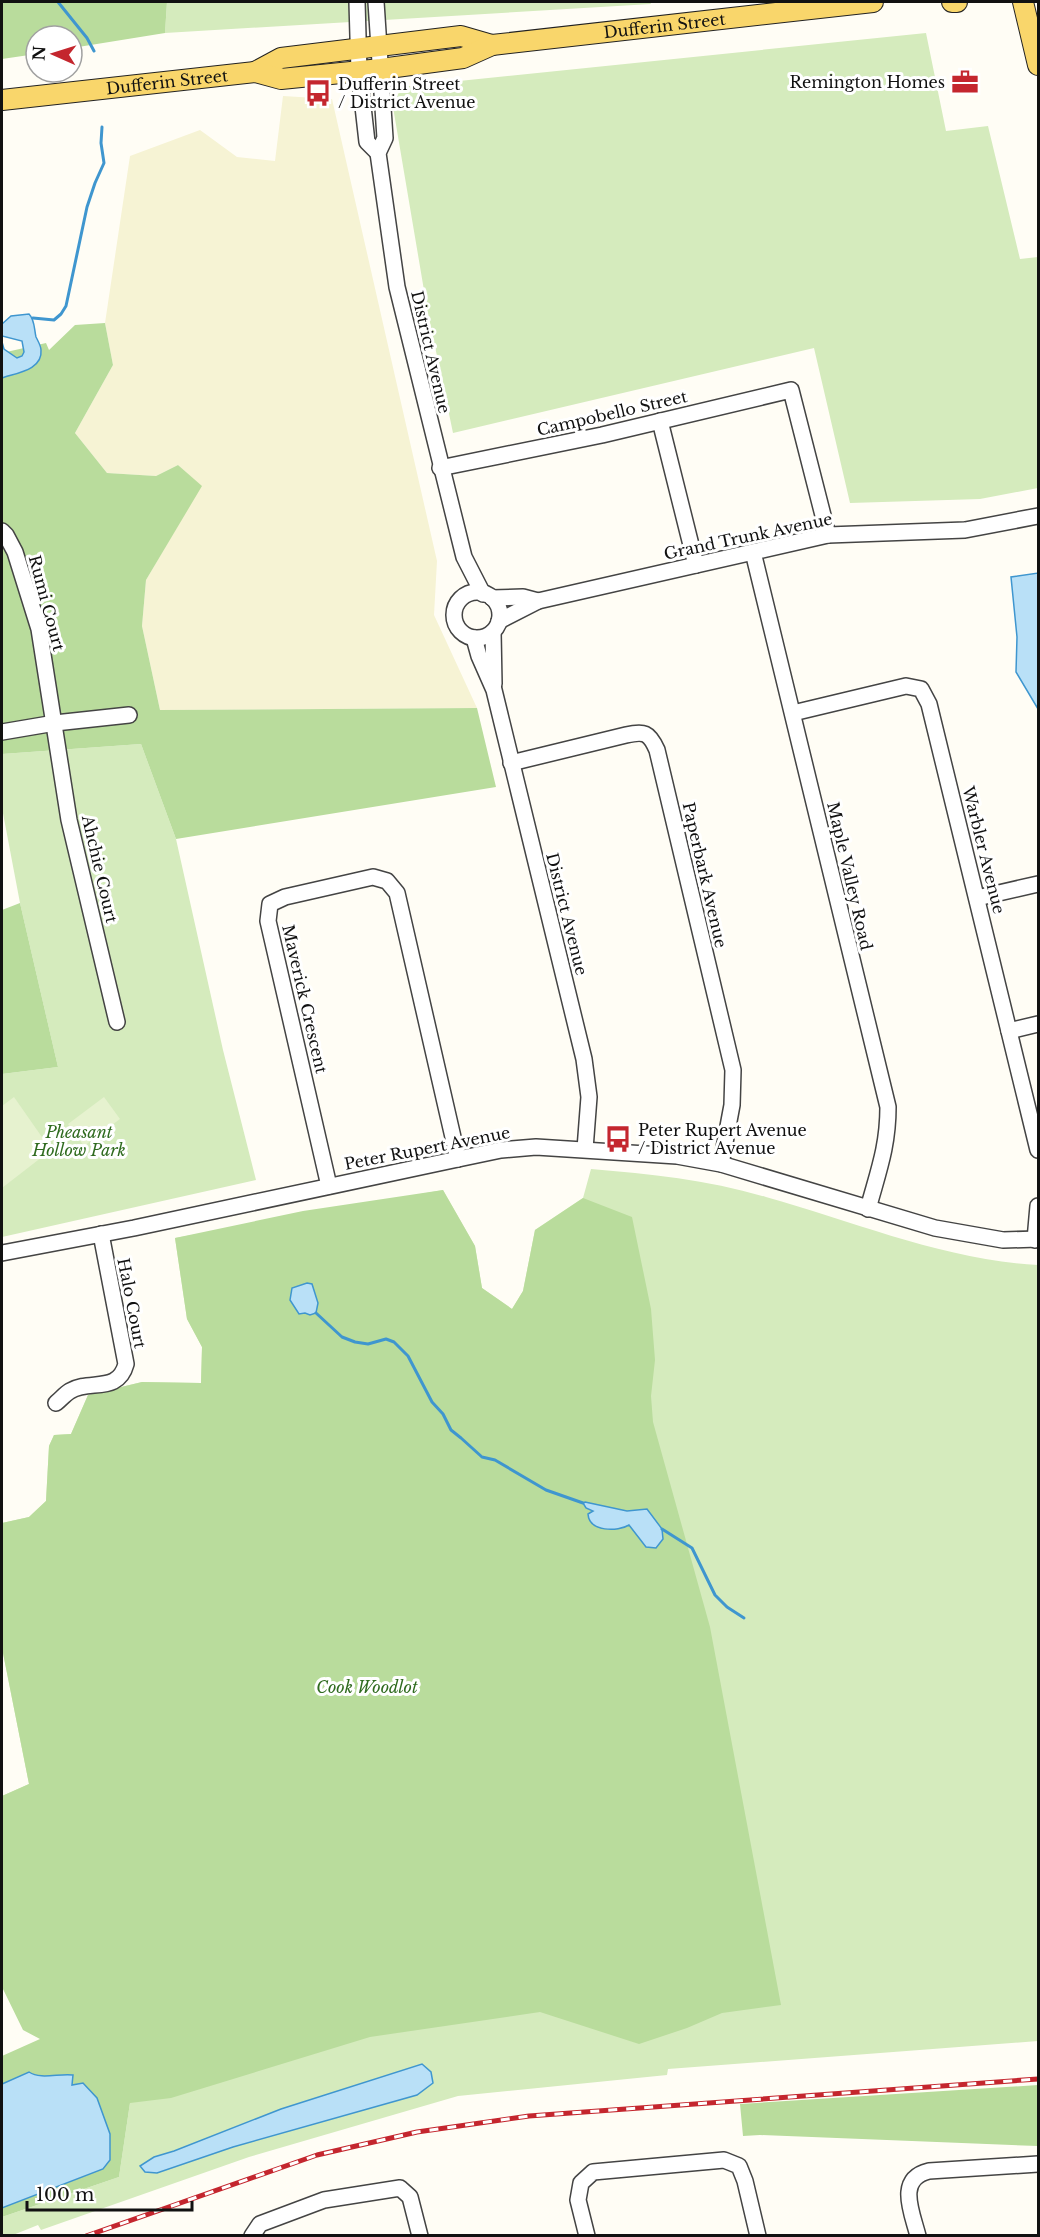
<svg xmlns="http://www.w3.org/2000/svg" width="1040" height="2237" font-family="'Libre Baskerville',serif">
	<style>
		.farmland { fill: #f6f3d4 }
		.green { fill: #d5ebbd }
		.forest { fill: #b9dc9c }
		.pitch { fill: #e6f2cf }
		.water { fill: #b9e0f7; stroke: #3f96cf; stroke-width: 1.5 }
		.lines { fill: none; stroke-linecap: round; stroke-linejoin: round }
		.stream { stroke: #3f96cf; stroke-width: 3 }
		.minor-casing { stroke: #444; stroke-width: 18 }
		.major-casing { stroke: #222; stroke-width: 22 }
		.minor { stroke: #fff; stroke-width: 15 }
		.major { stroke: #f9d66b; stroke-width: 20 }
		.rail-casing { stroke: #c4262e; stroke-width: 5 }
		.rail { stroke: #fff; stroke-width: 3; stroke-dasharray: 9; stroke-linecap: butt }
		.labels { text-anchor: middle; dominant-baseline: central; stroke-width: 6; stroke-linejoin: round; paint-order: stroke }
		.street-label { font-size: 16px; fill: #111; stroke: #fff }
		.poi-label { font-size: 16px; fill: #111; stroke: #fff; text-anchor: start }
		.park-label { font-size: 16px; font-style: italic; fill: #2f6b1f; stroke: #fff }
	</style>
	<rect width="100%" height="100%" fill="#fffdf5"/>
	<!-- farmland -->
	<polygon class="farmland" points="283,96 332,99 437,561 434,615 477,708 160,710 142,626 146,580 201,486 178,465 156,476 107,473 75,433 113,365 105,323 130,156 200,130 237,157 275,161"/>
	<!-- green -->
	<g class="green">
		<polygon points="167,2 650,2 651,4 165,33"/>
		<polygon points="926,33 946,131 988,126 1020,259 1038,257 1038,488 980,499 850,503 814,348 453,433 427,308 393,107 401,87"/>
		<polygon points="141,744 176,839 223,1050 256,1180 2,1237 2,1074 58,1067 20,903 2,808 2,754"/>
		<path d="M591,1169C651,1174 708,1180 766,1197C856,1222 944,1260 1038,1265V2041L668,2069L667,2075L458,2096L249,2157L41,2230L38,2225L13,2235H2V2217L119,2177L130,2103L2,1987V1796L29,1784L2,1648V1523L29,1517L46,1501L49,1446L54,1435L71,1434L88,1395L142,1382L201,1383L202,1347L187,1319L175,1238L443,1190L475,1246L482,1288L512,1309L523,1291L535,1230L583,1198Z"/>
	</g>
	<!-- forest -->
	<g class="forest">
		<polygon points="2,2 167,2 165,33 72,48 72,36 36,36 36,54 2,59"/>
		<polygon points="105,323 113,365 75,433 107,473 156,476 178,465 202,486 146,580 142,626 160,710 477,708 496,787 176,839 141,744 2,754 2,353 46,343 49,350 75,325"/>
		<polygon points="20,903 58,1067 2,1074 2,910"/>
		<polygon points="443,1190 475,1246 482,1288 512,1309 523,1291 535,1230 583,1198 632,1217 651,1309 655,1360 651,1396 653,1422 710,1627 781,2005 722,2013 687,2028 639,2044 540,2012 370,2037 171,2098 130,2103 119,2177 2,2217 2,2056 40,2039 23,2030 2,1987 2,1796 29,1784 2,1648 2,1523 29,1517 46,1501 49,1446 54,1435 71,1434 88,1395 142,1382 201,1383 202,1347 187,1319 175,1238 303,1211"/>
		<polygon points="1038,2085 1038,2146 760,2135 743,2136 740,2104"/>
	</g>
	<!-- pitch -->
	<g class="pitch">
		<polygon points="14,1097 51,1150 2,1188 2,1106"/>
		<polygon points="104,1097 120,1119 84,1146 68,1124"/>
	</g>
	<!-- water -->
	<g class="water">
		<path d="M29,314C35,320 34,329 36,337C38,341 41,346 41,350C43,370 16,373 2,378V342L4,349L17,358L22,356L24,352L22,341L2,336V324L11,316Z"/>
		<polygon points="1038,573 1038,709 1016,672 1017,637 1011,577"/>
		<polygon points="307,1283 312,1284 318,1303 316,1313 310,1315 305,1313 299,1314 290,1300 292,1288"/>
		<path d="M585,1502L627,1511L647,1509L662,1529L663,1539L656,1548L646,1547L629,1525C618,1532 589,1532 588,1514L593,1511L586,1508L583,1503Z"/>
		<polygon points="422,2064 431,2072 433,2083 417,2095 233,2147 157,2173 145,2172 140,2166 154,2157 174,2151 281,2109"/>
		<path d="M29,2072C41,2080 59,2073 73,2075L72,2085L83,2083L97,2098L110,2134V2160L103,2169L2,2208V2084Z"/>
	</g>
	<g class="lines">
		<!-- stream -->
		<g class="stream">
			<polyline points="58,2 87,38 94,51"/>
			<polyline points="33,318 54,320 61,314 66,306 87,207 95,183 104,163 101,143 102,127"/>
			<polyline points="316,1313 342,1337 355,1342 368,1344 386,1339 394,1342 408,1356 432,1402 443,1414 451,1430 461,1438 482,1457 495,1460 546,1490 583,1503"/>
			<polyline points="662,1529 692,1548 715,1595 727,1607 744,1618"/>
		</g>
		<defs>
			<g id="minor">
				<polyline points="357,2 359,71 367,142 378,153"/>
				<polyline points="376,2 385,138 378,153 397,287 464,557 483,594"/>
				<polyline points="660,421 696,565"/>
				<polyline points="440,468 602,435 791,390 828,535"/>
				<polyline points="2,531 6,535 15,552 39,629 69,820 117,1022"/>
				<path d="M753,552L888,1107C888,1147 878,1172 868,1209"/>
				<circle cx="477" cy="615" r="23"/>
				<polyline points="492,598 523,597 538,601"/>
				<polyline points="499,621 538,601 828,535 965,530 1038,516"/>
				<polyline points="493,632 494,684"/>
				<polyline points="474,638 479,656 494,690 584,1059 589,1097 585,1149"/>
				<polyline points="793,713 906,686 921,689 929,704 1038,1150"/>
				<polyline points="2,732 55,723 129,715"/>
				<path d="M511,763L626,735C644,731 649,732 657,750L733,1070L732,1105L721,1164"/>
				<polyline points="977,898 1038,884"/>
				<polyline points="1009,1031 1038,1024"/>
				<polyline points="329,1186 268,921 270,904 285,897 373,877 387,881 397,893 458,1159"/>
				<polyline points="1035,1240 1038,1206"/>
				<polyline points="2,1253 134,1228 458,1159 501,1150 536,1147 677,1156 721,1164 935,1228 1003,1240 1038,1239"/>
				<path d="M56,1403C61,1399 65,1394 70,1391C90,1379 118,1394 126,1364L101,1234"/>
				<polyline points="252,2236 260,2224 324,2200 400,2188 410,2197 420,2236"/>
				<polyline points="587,2236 578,2200 581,2183 593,2172 724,2160 739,2166 745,2181 758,2236"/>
				<path d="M918,2236C912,2212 896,2179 929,2171L1038,2164"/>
			</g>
			<g id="major">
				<polyline points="952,2 957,2"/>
				<polyline points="1023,2 1038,65"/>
				<polyline points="255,72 281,58 461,36 492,45"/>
				<path id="s1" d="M2,100L255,72L281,79L381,69L463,58L492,45L873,2"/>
			</g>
		</defs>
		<!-- minor casing -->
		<use href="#minor" class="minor-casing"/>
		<!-- major casing -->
		<use href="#major" class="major-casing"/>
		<!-- minor -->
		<use href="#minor" class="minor"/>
		<!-- major -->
		<use href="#major" class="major"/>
		<defs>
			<polyline id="rail" points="86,2236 317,2155 417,2132 529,2116 1038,2079"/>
		</defs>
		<!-- rail casing -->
		<use href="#rail" class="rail-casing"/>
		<!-- rail -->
		<use href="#rail" class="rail"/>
	</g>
	<!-- icons -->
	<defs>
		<symbol id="office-bare" viewBox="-9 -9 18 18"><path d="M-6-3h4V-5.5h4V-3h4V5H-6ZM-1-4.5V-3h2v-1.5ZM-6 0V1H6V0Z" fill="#c4262e" stroke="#fff" stroke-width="2.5" paint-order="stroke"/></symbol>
		<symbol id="bus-bare" viewBox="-9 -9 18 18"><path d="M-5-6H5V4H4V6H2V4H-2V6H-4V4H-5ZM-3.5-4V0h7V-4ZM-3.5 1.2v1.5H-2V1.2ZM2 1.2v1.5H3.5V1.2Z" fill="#c4262e" stroke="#fff" stroke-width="2.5" paint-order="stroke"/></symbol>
	</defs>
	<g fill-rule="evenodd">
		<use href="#office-bare" x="946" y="63" width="38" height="38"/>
		<use href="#bus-bare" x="299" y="74" width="38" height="38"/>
		<use href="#bus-bare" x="599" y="1120" width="38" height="38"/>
	</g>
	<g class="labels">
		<!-- street labels -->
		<g class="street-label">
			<text stroke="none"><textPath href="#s1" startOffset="670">Dufferin Street</textPath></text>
			<text stroke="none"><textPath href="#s1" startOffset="166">Dufferin Street</textPath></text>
			<text transform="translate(431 352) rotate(77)">District Avenue</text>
			<text transform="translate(612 413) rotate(-13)">Campobello Street</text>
			<text transform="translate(748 536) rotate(-12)">Grand Trunk Avenue</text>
			<text transform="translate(47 603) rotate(75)">Rumi Court</text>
			<text transform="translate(984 850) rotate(76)">Warbler Avenue</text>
			<text transform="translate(100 869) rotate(77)">Ahchie Court</text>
			<text transform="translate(705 875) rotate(77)">Paperbark Avenue</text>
			<text transform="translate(850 876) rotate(77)">Maple Valley Road</text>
			<text transform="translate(567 914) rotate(76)">District Avenue</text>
			<text transform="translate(305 999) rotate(77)">Maverick Crescent</text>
			<text transform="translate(427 1148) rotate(-11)">Peter Rupert Avenue</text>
			<text transform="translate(132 1303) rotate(79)">Halo Court</text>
		</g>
		<!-- poi labels -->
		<g class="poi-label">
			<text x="945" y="82" text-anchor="end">Remington Homes</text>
			<text x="338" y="84">Dufferin Street<tspan x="338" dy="18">/ District Avenue</tspan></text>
			<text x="638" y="1130">Peter Rupert Avenue<tspan x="638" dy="18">/ District Avenue</tspan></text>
		</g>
		<!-- park labels -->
		<g class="park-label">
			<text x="79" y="1132">Pheasant<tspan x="79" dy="18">Hollow Park</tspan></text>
			<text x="367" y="1687">Cook Woodlot</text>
		</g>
	</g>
	<!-- border -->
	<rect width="1040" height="2237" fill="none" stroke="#111111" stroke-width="6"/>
	<!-- north arrow -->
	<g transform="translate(54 54) rotate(273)"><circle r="28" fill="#ffffff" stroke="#a0a0a0" stroke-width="1.5"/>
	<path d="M0-4.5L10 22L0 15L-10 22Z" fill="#c4262e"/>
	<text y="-9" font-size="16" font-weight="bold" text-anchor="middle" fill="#111111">N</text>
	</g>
	<!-- scale -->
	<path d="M27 2201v9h165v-9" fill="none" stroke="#111111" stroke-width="3"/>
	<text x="36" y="2201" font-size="18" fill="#111111" stroke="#ffffff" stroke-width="4.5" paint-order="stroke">100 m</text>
</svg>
